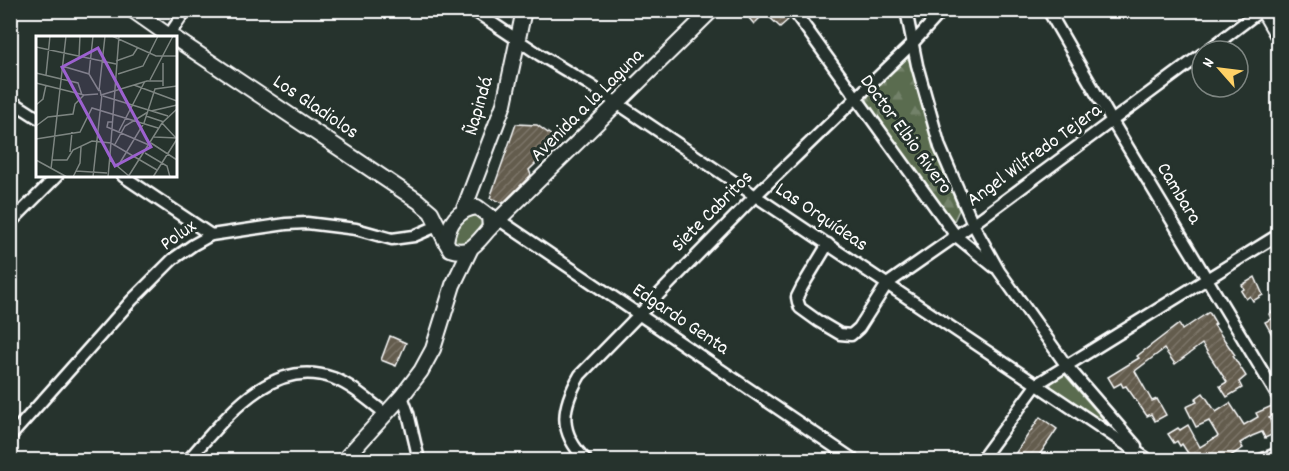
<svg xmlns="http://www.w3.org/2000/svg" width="1289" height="471" font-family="Dekko,sans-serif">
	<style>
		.grass { fill: #5a6c50; stroke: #acb6a8; stroke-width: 1.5 }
		.forest { fill: url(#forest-firs); stroke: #acb6a8; stroke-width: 1.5 }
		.building { fill: url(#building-hatch); stroke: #fff; stroke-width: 1.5 }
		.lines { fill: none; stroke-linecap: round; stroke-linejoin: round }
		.street-casing { stroke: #fff; stroke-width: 15 }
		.secondary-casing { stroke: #fff; stroke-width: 18 }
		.street { stroke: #26332d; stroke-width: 10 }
		.secondary { stroke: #26332d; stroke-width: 14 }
		.labels { text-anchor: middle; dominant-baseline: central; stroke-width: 6; stroke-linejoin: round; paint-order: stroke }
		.street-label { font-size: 20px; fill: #fff; stroke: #26332d }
		.inset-road { fill: none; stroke: #7d8581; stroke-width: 1.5 }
		.view { fill: #9c61cf; fill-opacity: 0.15; stroke: #9c61cf; stroke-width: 3 }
		.inset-edge { fill: none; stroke: #fff; stroke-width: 3 }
	</style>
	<defs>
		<pattern id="forest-firs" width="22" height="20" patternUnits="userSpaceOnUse" patternTransform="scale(1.5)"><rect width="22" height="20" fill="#5a6c50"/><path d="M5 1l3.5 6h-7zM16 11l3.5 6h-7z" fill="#73826a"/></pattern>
		<pattern id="building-hatch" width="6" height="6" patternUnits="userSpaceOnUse" patternTransform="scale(1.5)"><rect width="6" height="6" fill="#645c4d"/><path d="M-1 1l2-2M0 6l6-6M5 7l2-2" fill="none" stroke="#7b7468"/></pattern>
	</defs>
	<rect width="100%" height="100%" fill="#26332d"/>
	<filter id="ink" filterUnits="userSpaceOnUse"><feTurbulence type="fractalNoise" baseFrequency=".0167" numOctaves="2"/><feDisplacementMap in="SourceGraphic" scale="12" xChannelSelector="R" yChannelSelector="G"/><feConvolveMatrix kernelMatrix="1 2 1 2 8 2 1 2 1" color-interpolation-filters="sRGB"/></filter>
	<g filter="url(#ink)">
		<!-- grass -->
		<g class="grass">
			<path d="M469,214L482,215L483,222L469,243L457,245L454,241C454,229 460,221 469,214Z"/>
			<polygon points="1062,374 1065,375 1104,420 1102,422 1051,388 1051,381"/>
		</g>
		<!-- forest -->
		<polygon class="forest" points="905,57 909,60 934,148 959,210 953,223 867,101 868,94"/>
		<!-- building -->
		<g class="building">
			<polygon points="742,10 781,10 788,20 780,27 765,13 754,24"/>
			<polygon points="516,124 537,125 559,141 529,170 531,175 503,203 490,198"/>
			<polygon points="1255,277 1263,295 1253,301 1250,296 1246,299 1241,291 1244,289 1242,285"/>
			<polygon points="1278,308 1278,345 1265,322 1271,319 1269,314"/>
			<polygon points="1209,312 1216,324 1214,325 1235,355 1233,356 1246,376 1239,382 1242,388 1227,397 1220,386 1227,382 1202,344 1175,364 1164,349 1135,371 1152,401 1157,399 1166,415 1155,421 1151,414 1147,416 1126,386 1123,387 1121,383 1114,387 1108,377 1139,358 1137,356 1179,324 1182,330"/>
			<polygon points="390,336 406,343 396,366 381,360"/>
			<polygon points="1203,393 1216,412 1230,403 1244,425 1258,417 1256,413 1274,405 1278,414 1269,418 1276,433 1265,438 1262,432 1252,436 1240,443 1243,448 1224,460 1200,460 1196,455 1191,458 1182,444 1180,446 1177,441 1174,443 1168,434 1178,428 1180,430 1188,425 1200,447 1218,436 1209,421 1196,427 1186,407 1197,402 1195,399"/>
			<polygon points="1040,417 1057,429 1036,460 1011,460"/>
		</g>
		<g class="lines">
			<defs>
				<g id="street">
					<polyline points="473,10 540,55 590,85 1146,458"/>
					<polyline points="793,10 956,236 994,267"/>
					<polyline points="906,10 917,65 940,147 973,224 999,271 1066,365 1136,446"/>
					<polyline points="1048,10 1112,121 1278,397"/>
					<polyline points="167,38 186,10"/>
					<polyline points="1207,51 1261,10"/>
					<polyline points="10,100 38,118"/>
					<polyline points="123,176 211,235"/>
					<polyline points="492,215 854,460"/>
					<polyline points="10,223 57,176"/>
					<polyline points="828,244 802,287 797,297 798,302 800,308 818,321 840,334 851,335 859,328 887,284 973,224 1202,54"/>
					<polyline points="402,396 408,413 419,460"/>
					<polyline points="10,437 132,300 173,259 193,245 211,235 286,224 307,223 356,229 392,239 414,236 437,226"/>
					<path d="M188,460C225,419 270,356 333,378C353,386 369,401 386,414"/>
					<path d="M586,460C558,432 561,408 580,375L755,196L913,43L943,10"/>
					<polyline points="981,460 1037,384 1278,235"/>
					<polyline points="1261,460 1278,453"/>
				</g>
				<g id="secondary">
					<polyline points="132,10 172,38"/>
					<polyline points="1263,10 1278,36"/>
					<polyline points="1278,10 1278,11"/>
					<polyline points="176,39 418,201 431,212 446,242"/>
					<path d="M477,207L489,216L490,228C477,242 471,256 450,249L446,242C448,224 458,209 477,207Z"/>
					<polyline points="464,209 504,104 524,10"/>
					<polyline points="490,228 712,10"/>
					<polyline points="344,460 402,396 421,371 433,349 453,285 470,250"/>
				</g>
			</defs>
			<!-- street casing -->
			<use href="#street" class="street-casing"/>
			<!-- secondary casing -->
			<use href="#secondary" class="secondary-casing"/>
			<!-- street -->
			<use href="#street" class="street"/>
			<!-- secondary -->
			<use href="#secondary" class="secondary"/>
		</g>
	</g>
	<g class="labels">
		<!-- street labels -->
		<g class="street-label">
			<text transform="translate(480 106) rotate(-74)">Ñapindá</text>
			<text transform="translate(588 106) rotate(-45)">Avenida a la Laguna</text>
			<text transform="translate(315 108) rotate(34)">Los Gladiolos</text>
			<text transform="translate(905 135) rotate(54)">Doctor Elbio Rivero</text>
			<text transform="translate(1035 156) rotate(-36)">Angel Wilfredo Tejera</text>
			<text transform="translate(1178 194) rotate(59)">Cambara</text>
			<text transform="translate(713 212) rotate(-45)">Siete Cabritos</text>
			<text transform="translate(821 218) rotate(34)">Las Orquídeas</text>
			<text transform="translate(179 236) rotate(-35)">Polux</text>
			<text transform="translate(680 320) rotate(34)">Edgardo Genta</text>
		</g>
	</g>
	<!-- overview -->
	<g transform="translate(36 36)">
		<rect width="141" height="141" fill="#26332d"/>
		<path class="inset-road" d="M76,0L120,20H141M0,11L80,28M43,21L44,0M80,25L97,19L102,11M26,30L53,38L63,55M0,37L42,47L46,59M53,38L57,0M82,38L107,30L122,0M10,39L14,0M114,44L137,0M0,47L48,59L62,58M98,49L141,65M127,50V27M64,54L65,59L111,45H127M63,55L69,0M67,60L132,80M0,69L7,63L10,49M115,75L141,69M110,80L128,86M77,86H72L71,91L113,109M126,87L140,102M0,90L12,81L37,78L39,68L48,59M83,95L109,45M118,101L141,102M0,103L44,96L56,72L122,92M115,107L141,124M78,110L89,90L112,76M34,116L36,96M109,117L131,130L134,141M74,119L83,0M0,124L31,141M16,124H31L37,114L56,105L75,107L121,134M74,124L93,140M82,130L108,87L119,53L141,50M15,133L30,0M40,135L71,137M37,141L44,127L45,111M57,141L66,58M72,141L74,119M92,141L126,87L141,73M117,141L141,103"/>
		<path class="view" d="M62,12L115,111L79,130L26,31Z"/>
		<rect width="141" height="141" class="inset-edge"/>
	</g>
	<!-- margin -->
	<rect width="1289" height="471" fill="none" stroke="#26332d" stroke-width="36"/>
	<rect x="18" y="18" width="1253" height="435" fill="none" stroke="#fff" stroke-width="2" filter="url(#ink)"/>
	<!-- north arrow -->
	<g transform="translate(1220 69) rotate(298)"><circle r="28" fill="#26332d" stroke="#7d8581" stroke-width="1.5"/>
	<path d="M0-4.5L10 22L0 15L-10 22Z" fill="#ffd166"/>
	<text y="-9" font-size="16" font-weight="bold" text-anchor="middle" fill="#ffffff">N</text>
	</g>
</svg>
